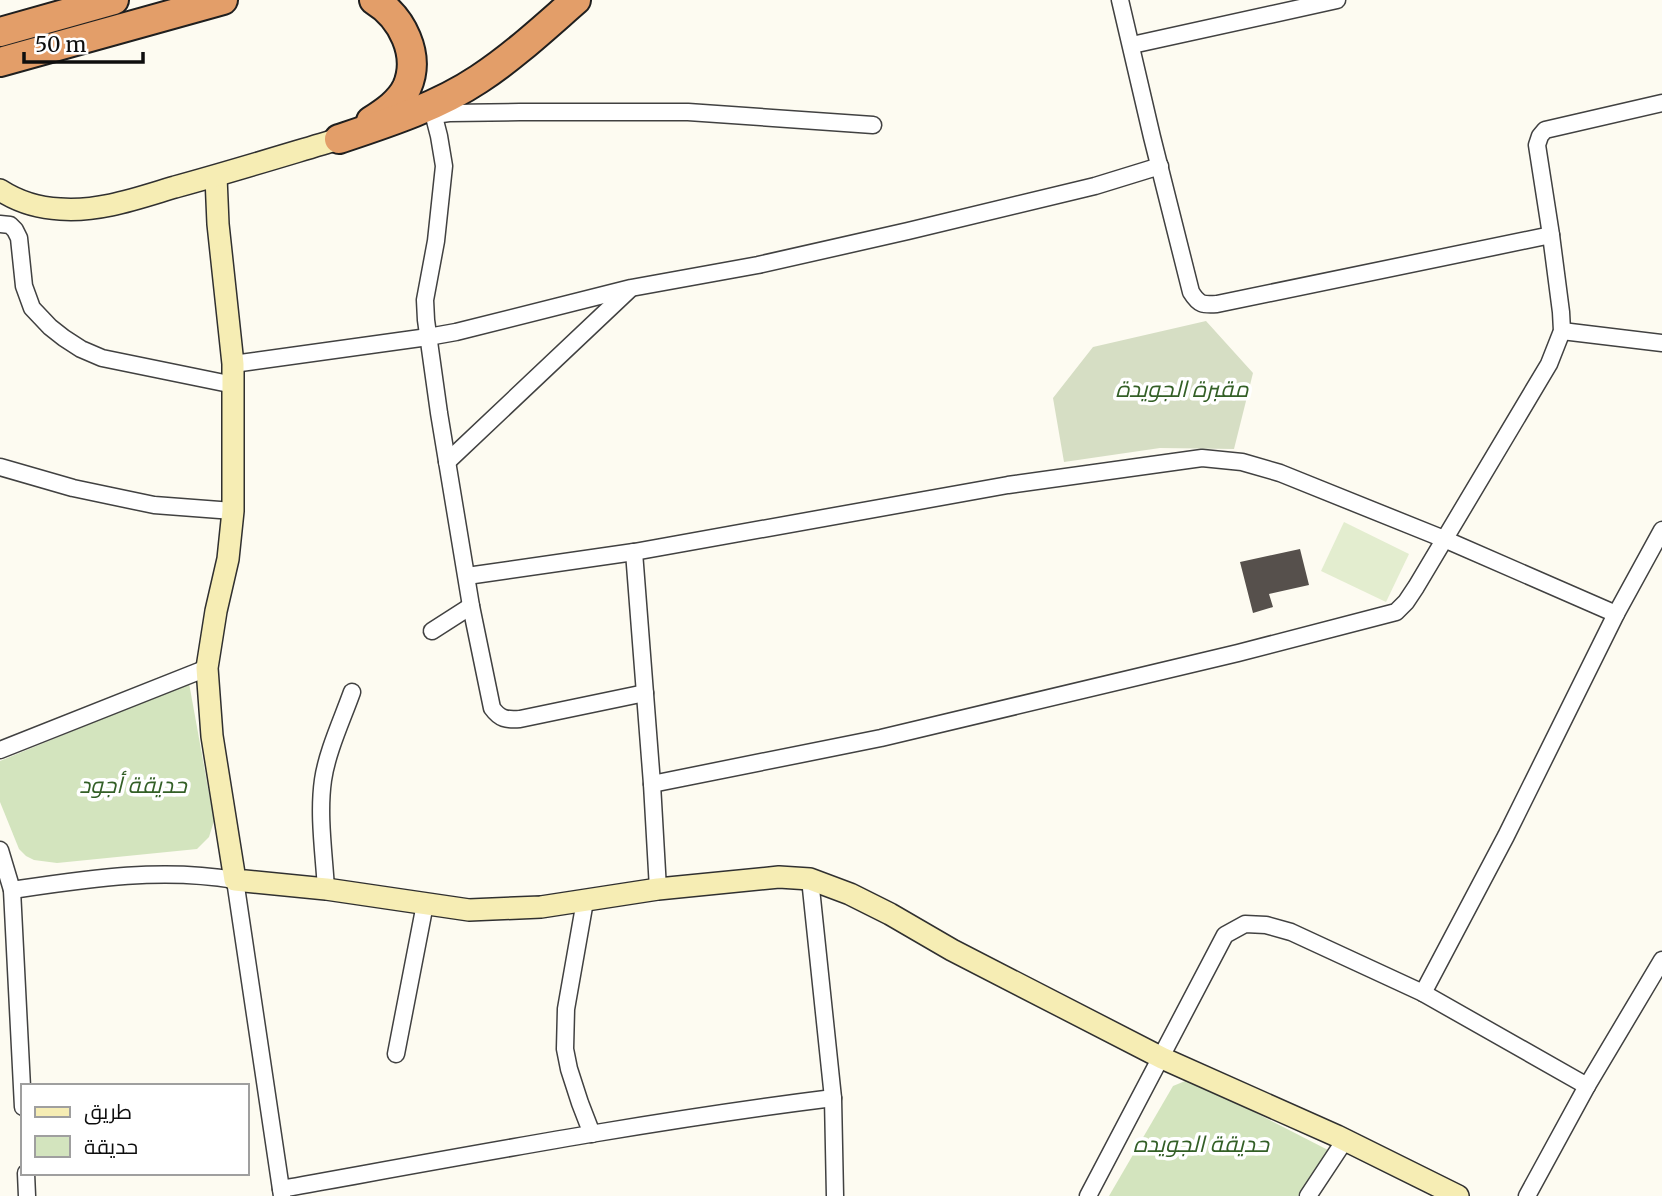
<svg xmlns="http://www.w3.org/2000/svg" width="1662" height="1196" font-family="Merriweather,Cairo,serif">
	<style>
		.green { fill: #d3e4be }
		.cemetery { fill: #d6dec4 }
		.pitch { fill: #e3edcf }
		.building { fill: #56504c }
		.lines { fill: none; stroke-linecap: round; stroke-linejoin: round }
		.street-casing { stroke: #414141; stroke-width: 19 }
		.secondary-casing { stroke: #303030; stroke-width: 24 }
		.highway-casing { stroke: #1f1f1f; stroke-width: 32 }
		.street { stroke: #fff; stroke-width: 16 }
		.secondary { stroke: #f6edb4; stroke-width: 21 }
		.highway { stroke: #e39e69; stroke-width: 28 }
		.labels { text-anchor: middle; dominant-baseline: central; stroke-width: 7; stroke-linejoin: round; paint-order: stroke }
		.park-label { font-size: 23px; font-style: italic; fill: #335f26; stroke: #fff }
	</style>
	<rect width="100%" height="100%" fill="#fdfbf1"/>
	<!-- green -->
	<g class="green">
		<polygon points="189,683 214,821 209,837 197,849 57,863 34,860 26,856 19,849 0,802 0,761"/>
		<polygon points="1190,1079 1328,1150 1298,1196 1109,1196 1173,1086"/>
	</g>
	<!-- cemetery -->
	<polygon class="cemetery" points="1206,321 1253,373 1234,449 1160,448 1064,462 1053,398 1093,347"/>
	<!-- pitch -->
	<polygon class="pitch" points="1344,522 1409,554 1386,602 1321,571"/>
	<!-- building -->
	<polygon class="building" points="1300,549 1309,585 1269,594 1273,607 1253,613 1240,562"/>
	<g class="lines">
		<defs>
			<g id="street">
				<path d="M1120,0L1152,137L1191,292C1199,305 1203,305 1217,304L1551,235"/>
				<polyline points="1132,45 1337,0"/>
				<path d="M431,105L439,136L444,166L436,241L425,300L426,320L439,413L471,606L492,708C500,719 506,720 520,719L645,693"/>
				<polyline points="434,115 449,113 520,112 688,112 873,125"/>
				<polyline points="0,224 10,225 15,230 19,238 24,286 32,308 50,327 64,338 81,349 102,358 234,385"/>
				<polyline points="1562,331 1662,343"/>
				<polyline points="233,364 428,337 456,332 631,288 758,265 908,231 1095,186 1160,166"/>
				<polyline points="447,462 629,290"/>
				<polyline points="0,467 73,488 154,505 233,511"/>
				<polyline points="634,552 652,784 658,889"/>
				<polyline points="467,576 634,552 1008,485 1202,458 1242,462 1280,473 1444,539 1616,614"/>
				<polyline points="432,631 471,606"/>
				<polyline points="0,750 207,668"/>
				<polyline points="652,784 881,738 1238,653 1396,612 1406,602 1416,587 1549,364 1562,331 1561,312 1551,235 1537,145 1540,136 1545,130 1662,103"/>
				<polyline points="0,850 12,890 23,1107"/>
				<polyline points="810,879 833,1098 835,1196"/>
				<path d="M326,889C324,854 318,815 323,780C327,752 342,720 352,692"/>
				<path d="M12,890C86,879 160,867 235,880L282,1196"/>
				<polyline points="585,901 566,1009 565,1049 569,1069 580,1103 592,1134"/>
				<polyline points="1423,993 1506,836 1616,614 1662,530"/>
				<polyline points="396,1054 425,904"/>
				<polyline points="26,1173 27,1196"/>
				<path d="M281,1189C465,1156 648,1121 833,1098"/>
				<polyline points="1088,1196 1225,935 1245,924 1266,925 1291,932 1423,993 1587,1086"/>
				<polyline points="1308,1196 1345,1140"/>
				<polyline points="1527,1196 1587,1086 1662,960"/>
			</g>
			<g id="secondary">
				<polyline points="216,177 218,224 233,364 233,511 228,559 216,611 207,668 212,736 235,880 326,889 469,910 541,907 658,889 779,877 810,879 850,894 890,914 952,950 1162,1058 1337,1136 1458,1196"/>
				<path d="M0,190C17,201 39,208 60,209C100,212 138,198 175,187C230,172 285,155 339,139"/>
			</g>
			<g id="highway">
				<polyline points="0,32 114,0"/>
				<polyline points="0,62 223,0"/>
				<path d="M371,121C385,112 400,102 407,87C421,55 402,17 374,0"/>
				<path d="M339,139C387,123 437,107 479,79C514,56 545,27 576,0"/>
			</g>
		</defs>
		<!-- street casing -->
		<use href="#street" class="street-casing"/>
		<!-- secondary casing -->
		<use href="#secondary" class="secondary-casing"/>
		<!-- highway casing -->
		<use href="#highway" class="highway-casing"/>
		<!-- street -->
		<use href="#street" class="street"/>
		<!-- secondary -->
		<use href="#secondary" class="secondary"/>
		<!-- highway -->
		<use href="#highway" class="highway"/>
	</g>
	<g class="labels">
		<!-- park labels -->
		<g class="park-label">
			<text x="1182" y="388">مقبرة الجويدة</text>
			<text x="133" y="784">حديقة أجود</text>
			<text x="1201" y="1143">حديقة الجويده</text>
		</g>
	</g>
	<!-- legend -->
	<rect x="21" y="1084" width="228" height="91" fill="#ffffff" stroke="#9f9f9f" stroke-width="2"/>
	<rect x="35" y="1107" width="35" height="10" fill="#f6edb4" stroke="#9f9f9f" stroke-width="2"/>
	<text x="84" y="1119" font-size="21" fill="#0e0e0e">طريق</text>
	<rect x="35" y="1136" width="35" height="21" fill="#d3e4be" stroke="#9f9f9f" stroke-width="2"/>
	<text x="84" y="1154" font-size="21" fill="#0e0e0e">حديقة</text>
	<!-- scale -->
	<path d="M24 52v10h119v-10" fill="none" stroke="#0e0e0e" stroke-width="3.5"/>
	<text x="35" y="52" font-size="21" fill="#0e0e0e" stroke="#ffffff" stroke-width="5" paint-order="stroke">50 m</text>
</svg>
